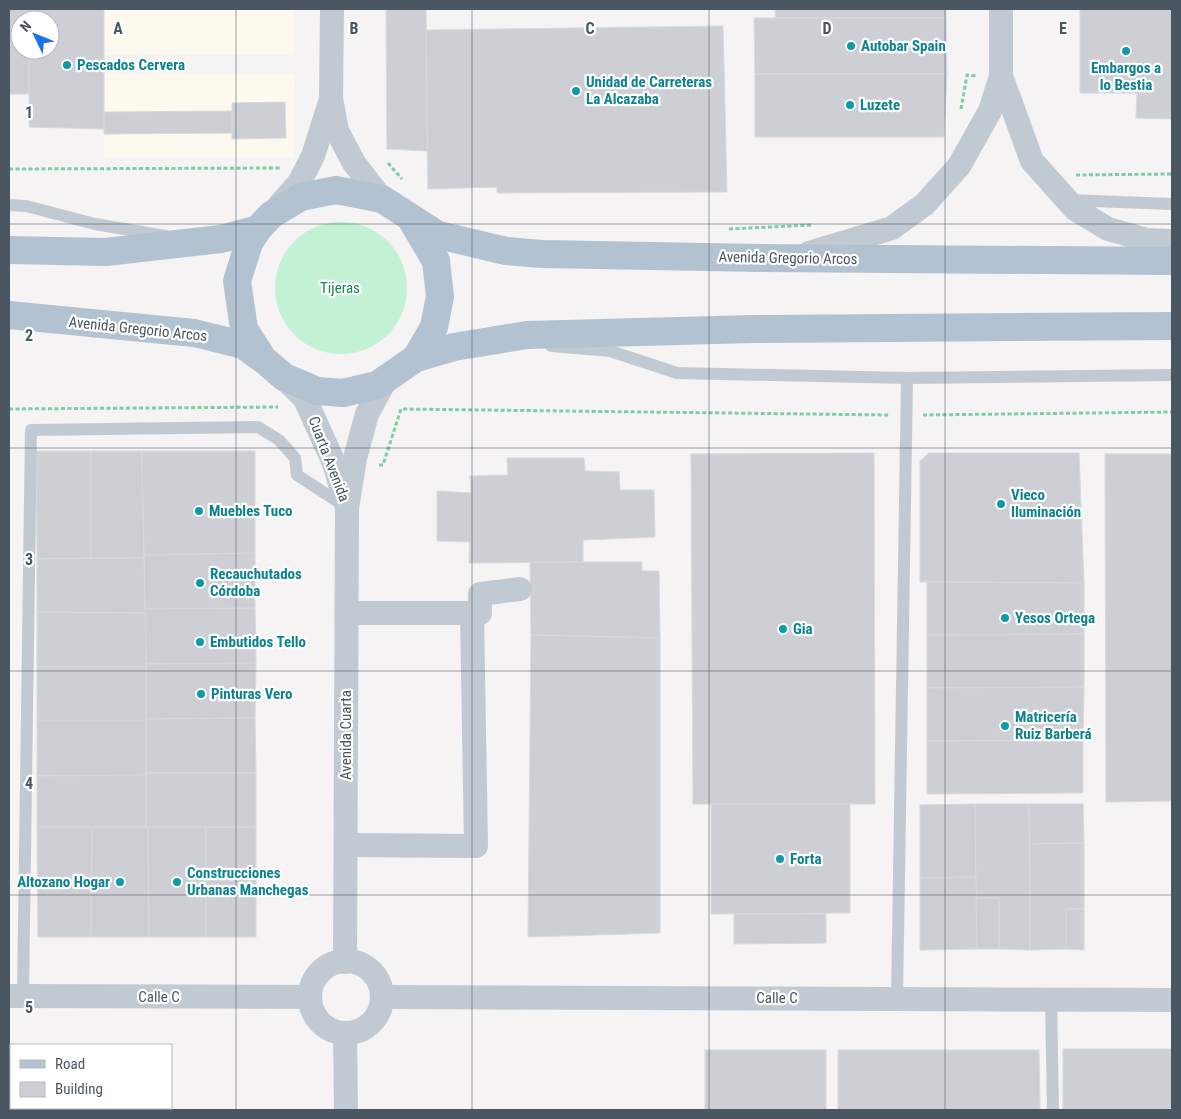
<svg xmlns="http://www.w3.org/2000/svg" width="1181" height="1119" font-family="'Roboto Condensed',sans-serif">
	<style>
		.commercial { fill: #fdf9ef }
		.green { fill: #c3f1d5 }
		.building { fill: #cdcfd5; stroke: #d7d9de }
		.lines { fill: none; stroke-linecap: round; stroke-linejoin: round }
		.path { stroke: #7ad0a6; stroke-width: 3; stroke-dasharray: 4 2.5; stroke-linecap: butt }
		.service { stroke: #c1cad2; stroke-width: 12 }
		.minor { stroke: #c1cad2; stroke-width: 24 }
		.primary { stroke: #b3c2d1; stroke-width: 28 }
		.grid { fill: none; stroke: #4a5661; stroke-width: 1; stroke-opacity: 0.55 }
		.culture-dot { fill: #0f9aa8; stroke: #fff; stroke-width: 2 }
		.labels { text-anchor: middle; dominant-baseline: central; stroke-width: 4.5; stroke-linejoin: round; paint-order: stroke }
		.culture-label { font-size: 15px; font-weight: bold; fill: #0d838f; stroke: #fff; text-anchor: start }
		.street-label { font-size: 15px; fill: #4a5661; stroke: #fff }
		.park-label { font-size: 15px; fill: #17864f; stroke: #fff }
		.grid-label { font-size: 16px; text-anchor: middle; font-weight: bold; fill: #4a5661; stroke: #fff; stroke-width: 4.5; stroke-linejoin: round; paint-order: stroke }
	</style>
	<rect width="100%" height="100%" fill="#f5f3f3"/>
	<!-- commercial -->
	<g class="commercial">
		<rect x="104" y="9" width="190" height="46"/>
		<polygon points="105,74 295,74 294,157 104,157"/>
	</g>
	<!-- green -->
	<circle class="green" cx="341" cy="288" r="66"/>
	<!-- building -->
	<g class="building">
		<polygon points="9,9 29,9 29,20 20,20 20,50 29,50 29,94 9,94"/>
		<polygon points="29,9 104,9 104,129 29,127 29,50 50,50 50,20 29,20"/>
		<polygon points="386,9 426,9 428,151 387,149"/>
		<polygon points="775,9 946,9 946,18 776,18"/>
		<polygon points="1080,9 1172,9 1172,119 1136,118 1137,93 1080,93"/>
		<polygon points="754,18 946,18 947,74 755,74"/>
		<polygon points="723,26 727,192 497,193 497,187 428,189 426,30"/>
		<polygon points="755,74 947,74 944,137 755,137"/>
		<polygon points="285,102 286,138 232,139 232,103"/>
		<polygon points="232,111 232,133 104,134 104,112"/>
		<polygon points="36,451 91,451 91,558 37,559"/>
		<polygon points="91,451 142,451 144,558 91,558"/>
		<polygon points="142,451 255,451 255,553 144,555"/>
		<polygon points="874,453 875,804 693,804 691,454"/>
		<polygon points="929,453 1079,453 1084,583 920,582 920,461"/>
		<polygon points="1105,454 1172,454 1172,801 1106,802"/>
		<polygon points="507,458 584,458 585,471 619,472 620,490 654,490 655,537 583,540 583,562 469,563 470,542 437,541 437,491 471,493 470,476 508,475"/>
		<polygon points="255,553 255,608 145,609 144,555"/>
		<polygon points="144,558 145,613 37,612 37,559"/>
		<polygon points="530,562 642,562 642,571 659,571 660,638 531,635"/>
		<polygon points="927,582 1084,583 1084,634 927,635"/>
		<polygon points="255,608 256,663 146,664 145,609"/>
		<polygon points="37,612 145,613 146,667 37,667"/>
		<polygon points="1084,634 1084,687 927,688 927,635"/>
		<polygon points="531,635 660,638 660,933 528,937"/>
		<polygon points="256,663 255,718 146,719 146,664"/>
		<rect x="37" y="667" width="109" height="54"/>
		<polygon points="1084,687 1083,740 927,741 927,688"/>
		<polygon points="255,718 256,773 146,773 146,719"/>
		<polygon points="37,721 146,721 146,775 37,776"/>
		<polygon points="1083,740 1083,793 927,794 927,741"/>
		<rect x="146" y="773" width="110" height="54"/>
		<polygon points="146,775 146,827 37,827 37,776"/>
		<polygon points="711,804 850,804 850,913 711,914"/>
		<polygon points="975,804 976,877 920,878 920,805"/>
		<polygon points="975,804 1029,804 1030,950 999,949 999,898 976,898"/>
		<polygon points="1029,804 1083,804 1084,843 1030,844"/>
		<polygon points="37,827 92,827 91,937 38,937"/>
		<polygon points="92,827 148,827 149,937 91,937"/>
		<polygon points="148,827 206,827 206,937 149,937"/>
		<rect x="206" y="827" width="50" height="110"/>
		<polygon points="1084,843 1084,909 1066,909 1066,949 1030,950 1030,844"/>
		<polygon points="976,877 977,949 920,950 920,878"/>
		<polygon points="976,898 999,898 999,949 977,949"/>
		<polygon points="1066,909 1084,909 1084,950 1066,949"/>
		<polygon points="734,914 826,914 826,943 734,944"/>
		<rect x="1063" y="1049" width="109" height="61"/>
		<rect x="705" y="1050" width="121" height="60"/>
		<polygon points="838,1050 1039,1050 1040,1110 838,1110"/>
		<rect x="19" y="1108" width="68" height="2"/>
	</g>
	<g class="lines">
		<!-- path -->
		<g class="path">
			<polyline points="961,109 967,75 977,76"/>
			<polyline points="388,163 402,179"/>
			<polyline points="9,169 281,168"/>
			<polyline points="1076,175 1172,174"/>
			<polyline points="729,229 812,225"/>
			<polyline points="9,409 278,407"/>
			<polyline points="923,415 1172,412"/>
			<polyline points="379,465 383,465 401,409 889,415"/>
		</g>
		<!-- service -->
		<g class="service">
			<polyline points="1067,200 1172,204"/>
			<polyline points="9,205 26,206 95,224 165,236"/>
			<polyline points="551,346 610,351 677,373 907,378 1172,375"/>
			<polyline points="23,996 31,430 258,427 279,440 295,458 297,475 346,507"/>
			<polyline points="897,998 907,378"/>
			<polyline points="1051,999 1053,1110"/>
		</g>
		<!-- minor -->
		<g class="minor">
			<polyline points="332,9 331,98 337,131 354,163 382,199"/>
			<polyline points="1001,76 1032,161 1075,209 1108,229 1147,240 1172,241"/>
			<polyline points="278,207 299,183 313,156 330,102"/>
			<polyline points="809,253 892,228 925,204 959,166 990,111 1001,76 1001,9"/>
			<polyline points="285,379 305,399 334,463 345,502"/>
			<polyline points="347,613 480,613 480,594 520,589"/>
			<polyline points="346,845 476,846 472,613"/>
			<circle cx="346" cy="997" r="36"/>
			<polyline points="345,962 347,508 355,458 367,414 385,381"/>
			<polyline points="9,996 309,997"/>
			<polyline points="382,997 1172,1000"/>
			<polyline points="345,1033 346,1110"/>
		</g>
		<!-- primary -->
		<g class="primary">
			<polyline points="411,219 436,261 440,296 434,327 416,358 377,385 343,393 317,391 284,377 263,359 244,329 237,281 249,243 258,229 271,215 301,197 336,190 382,199 438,235 506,251 542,254 760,258 1172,261"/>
			<polyline points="9,250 106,252 221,239 258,229"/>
			<polyline points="9,315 194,333 243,345 261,358"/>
			<polyline points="416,358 454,347 527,335 752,329 1172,326"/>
		</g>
	</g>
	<!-- grid -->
	<path class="grid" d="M236,9V1110M472,9V1110M709,9V1110M945,9V1110M9,224H1172M9,448H1172M9,671H1172M9,895H1172"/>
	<!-- markers -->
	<g class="culture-dot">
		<circle cx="851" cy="46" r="5"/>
		<circle cx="1126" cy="51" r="5"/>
		<circle cx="67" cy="65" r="5"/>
		<circle cx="576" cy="91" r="5"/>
		<circle cx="850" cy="105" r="5"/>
		<circle cx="1001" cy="504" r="5"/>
		<circle cx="199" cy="511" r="5"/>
		<circle cx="200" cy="583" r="5"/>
		<circle cx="1005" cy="618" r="5"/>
		<circle cx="783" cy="629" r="5"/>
		<circle cx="200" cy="642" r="5"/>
		<circle cx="201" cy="694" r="5"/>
		<circle cx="1005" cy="726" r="5"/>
		<circle cx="780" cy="859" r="5"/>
		<circle cx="120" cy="882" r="5"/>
		<circle cx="177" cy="882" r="5"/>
	</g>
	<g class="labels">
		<!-- culture labels -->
		<g class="culture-label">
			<text x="861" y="46">Autobar Spain</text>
			<text x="77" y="65">Pescados Cervera</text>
			<text x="1126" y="68" text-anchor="middle">Embargos a<tspan x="1126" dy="17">lo Bestia</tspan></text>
			<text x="586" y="82">Unidad de Carreteras<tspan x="586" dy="17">La Alcazaba</tspan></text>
			<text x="860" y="105">Luzete</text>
			<text x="1011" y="495">Vieco<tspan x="1011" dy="17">Iluminación</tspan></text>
			<text x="209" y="511">Muebles Tuco</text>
			<text x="210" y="574">Recauchutados<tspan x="210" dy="17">Córdoba</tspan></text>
			<text x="1015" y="618">Yesos Ortega</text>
			<text x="793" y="629">Gia</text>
			<text x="210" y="642">Embutidos Tello</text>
			<text x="211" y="694">Pinturas Vero</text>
			<text x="1015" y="717">Matricería<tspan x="1015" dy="17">Ruiz Barberá</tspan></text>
			<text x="790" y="859">Forta</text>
			<text x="187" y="873">Construcciones<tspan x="187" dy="17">Urbanas Manchegas</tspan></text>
			<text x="110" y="882" text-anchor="end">Altozano Hogar</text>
		</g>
		<!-- street labels -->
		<g class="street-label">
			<text transform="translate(788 258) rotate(1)">Avenida Gregorio Arcos</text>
			<text transform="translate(138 329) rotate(6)">Avenida Gregorio Arcos</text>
			<text transform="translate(329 459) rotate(69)">Cuarta Avenida</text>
			<text transform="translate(346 735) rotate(-90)">Avenida Cuarta</text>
			<text x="159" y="997">Calle C</text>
			<text x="777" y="998">Calle C</text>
		</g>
		<!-- park labels -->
		<g class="park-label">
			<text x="340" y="288">Tijeras</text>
		</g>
	</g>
	<g class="grid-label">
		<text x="118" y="34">A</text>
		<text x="354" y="34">B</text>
		<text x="590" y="34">C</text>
		<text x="827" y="34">D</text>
		<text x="1063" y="34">E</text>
		<text x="29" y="118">1</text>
		<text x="29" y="341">2</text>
		<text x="29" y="565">3</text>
		<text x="29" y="789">4</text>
		<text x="29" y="1013">5</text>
	</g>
	<!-- border -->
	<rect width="1181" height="1119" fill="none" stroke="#4a5661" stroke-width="20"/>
	<!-- legend -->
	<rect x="10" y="1044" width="162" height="65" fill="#ffffff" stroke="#b7bbc0"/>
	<rect x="20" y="1060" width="25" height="8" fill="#b3c2d1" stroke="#b7bbc0"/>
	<text x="55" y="1069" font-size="15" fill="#4a5661">Road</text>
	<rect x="20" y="1082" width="25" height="15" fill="#cdcfd5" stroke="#b7bbc0"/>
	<text x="55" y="1094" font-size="15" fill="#4a5661">Building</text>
	<!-- north arrow -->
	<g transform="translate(35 35) rotate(313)"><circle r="24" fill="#ffffff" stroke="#b7bbc0"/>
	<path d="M0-4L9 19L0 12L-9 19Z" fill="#1a73e8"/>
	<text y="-8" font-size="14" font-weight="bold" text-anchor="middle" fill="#4a5661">N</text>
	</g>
</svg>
